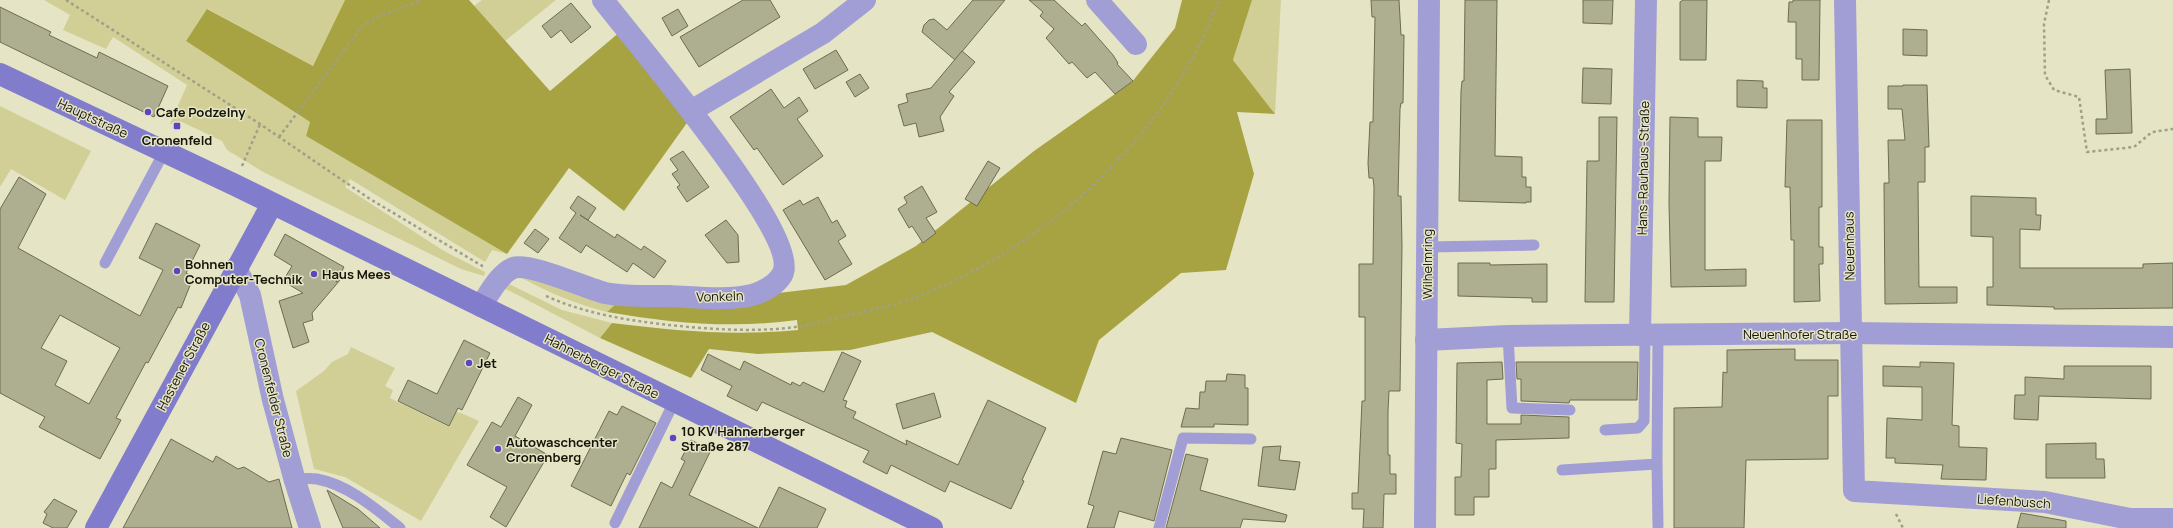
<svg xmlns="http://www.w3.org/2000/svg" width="2173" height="528" font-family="Manrope,sans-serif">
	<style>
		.green { fill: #d1cf96 }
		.forest { fill: #a7a342 }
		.building { fill: #aeae90; stroke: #6d6c50; fill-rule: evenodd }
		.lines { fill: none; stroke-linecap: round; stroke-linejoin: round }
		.path { stroke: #a0a087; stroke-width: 2.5; stroke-dasharray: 3 3; stroke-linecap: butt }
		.service { stroke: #a19ed6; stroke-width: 11 }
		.minor { stroke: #a19ed6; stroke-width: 22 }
		.secondary { stroke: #827ccd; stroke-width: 22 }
		.poi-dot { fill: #5c45be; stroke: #e5e5c5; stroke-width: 1.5 }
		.labels { text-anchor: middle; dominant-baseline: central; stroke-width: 3; stroke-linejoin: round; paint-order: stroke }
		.poi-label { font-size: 13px; font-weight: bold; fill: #151409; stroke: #e5e5c5; text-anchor: start }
		.street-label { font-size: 13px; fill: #151409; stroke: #e5e5c5 }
	</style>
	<rect width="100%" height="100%" fill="#e5e5c5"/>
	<!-- green -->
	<g class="green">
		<polygon points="44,0 345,0 313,66 208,9 186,41 310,122 306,136 507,254 492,250 485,262 350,179 345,187 444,251 485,272 484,276 461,269 265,173 227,150 222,141 182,122 170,124 187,85 113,37 106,49 63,30 70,15"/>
		<polygon points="482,0 556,0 505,41 474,6"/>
		<polygon points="1252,0 1281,0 1275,114 1233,60"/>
		<polygon points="0,106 91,151 65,200 11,169 0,187"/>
		<path d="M518,276L619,301L607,312C575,304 547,292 518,276Z"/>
		<polygon points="507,283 562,310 612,323 600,338 504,288"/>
		<polygon points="351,347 395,368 385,386 393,390 390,398 449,427 456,412 461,413 479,421 421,521 345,477 314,469 296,391 324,371 332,362 348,354"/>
	</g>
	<!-- forest -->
	<g class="forest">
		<polygon points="345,0 469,0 550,91 621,31 689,120 624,211 569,168 507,254 306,136 310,122 186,41 207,9 313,66"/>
		<path d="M1182,0H1252L1233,60L1275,114L1237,112L1254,174L1226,270L1181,273L1099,340L1076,403L932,332L850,350L758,354L709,349L691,378L600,338L612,323C677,331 733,336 798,330L797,320C733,329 670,323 607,312L619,301L770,294L846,285L916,246L1034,151L1132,82L1175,28Z"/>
	</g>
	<!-- building -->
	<g class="building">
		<polygon points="743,0 770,0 780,17 699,67 680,37"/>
		<polygon points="973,0 1005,0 955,60 922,32 924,25 929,20 934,19 947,30"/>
		<polygon points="1029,0 1054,0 1082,26 1085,23 1113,55 1118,63 1117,64 1133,81 1115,94 1095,72 1087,78 1072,62 1069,64 1046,38 1054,29 1040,16 1043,12"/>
		<polygon points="1371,0 1399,0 1401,35 1404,35 1403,103 1401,103 1400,109 1398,196 1401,196 1402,246 1400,391 1389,391 1388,411 1388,455 1390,455 1390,474 1396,474 1396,494 1384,494 1383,528 1363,528 1364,509 1352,509 1352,493 1358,493 1362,401 1365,401 1365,317 1359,317 1359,264 1373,264 1374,187 1373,178 1369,178 1368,163 1370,122 1373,122 1374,69 1375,17 1372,17"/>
		<polygon points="1465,0 1497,0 1495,156 1522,157 1522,177 1526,177 1526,187 1531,187 1531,202 1526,202 1526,203 1459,201 1461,91 1462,81 1464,81"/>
		<polygon points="1583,0 1613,0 1612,24 1583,23"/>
		<polygon points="1683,0 1707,0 1706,60 1680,60 1680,2"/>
		<polygon points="1793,0 1820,0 1819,80 1802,80 1802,59 1796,59 1796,22 1788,22 1789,2 1793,2"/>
		<polygon points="571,3 591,27 571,43 561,30 551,38 542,26"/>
		<polygon points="0,7 51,32 49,35 97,58 99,52 168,86 154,117 0,42"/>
		<polygon points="678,9 688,26 672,36 662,18"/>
		<polygon points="1903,29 1927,30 1927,56 1903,55"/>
		<polygon points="836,50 848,70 815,89 803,69"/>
		<polygon points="962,51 975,62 949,92 954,96 940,117 944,131 919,137 916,123 904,126 898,105 908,102 906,94 931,88"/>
		<polygon points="1583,68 1612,69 1611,104 1582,103"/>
		<polygon points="2130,69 2132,133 2096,134 2096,119 2107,119 2105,70"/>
		<polygon points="860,74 869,88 855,97 846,82"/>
		<polygon points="1737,80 1763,81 1763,88 1767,88 1767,108 1737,107"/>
		<polygon points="1903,85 1927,85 1929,147 1925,147 1925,182 1918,182 1919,287 1957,287 1957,303 1885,304 1884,183 1889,183 1888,140 1905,140 1902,109 1888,109 1888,86 1903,86"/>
		<polygon points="771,89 784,108 799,97 808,111 797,119 823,156 783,185 757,148 754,150 730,117"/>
		<polygon points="1599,117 1617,117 1614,302 1585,302 1587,161 1599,161"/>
		<polygon points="1670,117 1698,118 1698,137 1722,137 1721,161 1705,161 1705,270 1746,269 1746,286 1671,287 1669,203"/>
		<polygon points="1787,120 1822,120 1822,207 1819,207 1819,247 1823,247 1823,264 1819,264 1820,301 1794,302 1794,240 1791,240 1790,187 1785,187"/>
		<polygon points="683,151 709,187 687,202 677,187 680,185 672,174 678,170 670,159"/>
		<polygon points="988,161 1000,168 977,206 965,199"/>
		<path d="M19,177L46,194L18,248L140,316L163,270L139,258L156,223L200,245L186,273L190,275L186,281L191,283L181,308L178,307L177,309L148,363L146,362L116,418L121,420L100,459L39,427L45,417L0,393V209ZM60,315L120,348L89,404L55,385L67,361L41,348Z"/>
		<polygon points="922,186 937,212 926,218 936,233 923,243 912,226 909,228 898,209 907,203 904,197"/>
		<polygon points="578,196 596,208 588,220 580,215 615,238 617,234 641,250 644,246 666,261 654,278 633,263 627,272 586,245 581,253 559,238 576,213 570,208"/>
		<polygon points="1971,196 2036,198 2036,215 2041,215 2040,230 2020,229 2020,268 2143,268 2143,264 2173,263 2173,308 2054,309 2054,307 1987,305 1987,287 1993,287 1993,237 1971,236"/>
		<polygon points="818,197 832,223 837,220 846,236 838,241 852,264 825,280 783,210 800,200 803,205"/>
		<polygon points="726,220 738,235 739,262 727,263 705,235"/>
		<polygon points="535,229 549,239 538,253 524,243"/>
		<polygon points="285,234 344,267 336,282 340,280 312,313 313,320 303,323 309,342 293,348 279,301 303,293 283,281 292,266 274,255"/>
		<polygon points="1458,263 1490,263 1490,265 1547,264 1547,302 1532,302 1532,298 1458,296"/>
		<polygon points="464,340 490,353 462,410 458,408 449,426 398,401 408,380 437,394"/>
		<polygon points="1795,349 1795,360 1838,360 1838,396 1828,396 1828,459 1746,460 1744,528 1674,528 1674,408 1722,407 1723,372 1727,373 1727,350"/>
		<polygon points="842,352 861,361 843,400 847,401 845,407 856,412 853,418 907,445 906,440 958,465 988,400 1046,428 1022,480 1024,481 1011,509 950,481 945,492 891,465 887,474 863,462 869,451 762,402 757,411 727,396 732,386 701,370 708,354 740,370 744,361 791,385 792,382 800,386 803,382 824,392"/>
		<polygon points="1502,362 1503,379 1487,380 1487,424 1521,424 1521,415 1569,417 1569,438 1496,440 1496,469 1489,469 1489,497 1474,497 1474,515 1455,515 1455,477 1461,477 1462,444 1456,443 1457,363"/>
		<polygon points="1516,362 1638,362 1637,400 1570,400 1569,403 1521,401 1521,379 1517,379"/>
		<polygon points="1920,362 1954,363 1952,425 1959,426 1959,447 1987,448 1986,480 1941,479 1943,465 1895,463 1895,458 1886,458 1887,418 1922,420 1922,387 1883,386 1883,366 1920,367"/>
		<polygon points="2064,366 2151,366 2151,399 2039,396 2038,420 2014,419 2015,395 2025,395 2025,377 2064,379"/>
		<polygon points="1227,374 1245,375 1245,388 1248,388 1248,425 1214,424 1214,427 1181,427 1186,408 1199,409 1200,392 1205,392 1206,381 1226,381"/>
		<polygon points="934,393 941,417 903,429 896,404"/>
		<polygon points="518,397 532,405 515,436 548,455 506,527 490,517 507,487 467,465 492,422 501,427"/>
		<polygon points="622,406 656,423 630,475 627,473 611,506 571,486 609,411 617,415"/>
		<polygon points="1121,438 1172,450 1154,521 1119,511 1114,528 1087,528 1094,506 1088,504 1103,451 1116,454"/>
		<polygon points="171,439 213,462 216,456 238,469 244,467 269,482 279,479 292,528 123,528"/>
		<polygon points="691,440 711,450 689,495 758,528 639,528 661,482 672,488 685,461 681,459"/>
		<polygon points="2096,443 2096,459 2104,459 2105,478 2046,478 2046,444"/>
		<polygon points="1281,446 1279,460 1300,462 1295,490 1258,486 1263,447"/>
		<polygon points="1186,454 1208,459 1200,490 1287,515 1285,522 1243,519 1240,528 1166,528"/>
		<polygon points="779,487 826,509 817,528 759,528"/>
		<polygon points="327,490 358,509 380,528 343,528"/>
		<polygon points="54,499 77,511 67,528 53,528 43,523 47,514 44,512"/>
		<polygon points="2021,513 2066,521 2066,528 2017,528"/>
	</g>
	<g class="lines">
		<!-- path -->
		<g class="path">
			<polyline points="66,0 260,124 370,199 484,267"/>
			<polyline points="2049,0 2044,24 2045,75 2054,90 2079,97 2087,152 2134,147 2152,132 2173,129"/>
			<polyline points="279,137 363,25 374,18 422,0"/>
			<polyline points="242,166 260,124"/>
			<path d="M546,296C586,314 626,320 669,325C708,329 748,332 787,328C806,326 825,321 844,316C868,311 895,305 919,296C1052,243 1168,135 1219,0"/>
			<polyline points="1896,514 1903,528"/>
		</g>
		<!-- service -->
		<g class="service">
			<polyline points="1427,247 1534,245"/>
			<polyline points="105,263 164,152"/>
			<polyline points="1508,336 1512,408 1570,410"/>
			<polyline points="1605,430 1638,428 1644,421 1645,335"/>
			<polyline points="1657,464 1658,526"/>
			<polyline points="1562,470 1657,464 1658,335"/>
			<path d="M295,479C302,479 310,478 317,479C349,485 376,509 400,528"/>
			<polyline points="615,523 674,402"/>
			<polyline points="1159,528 1183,438 1251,439"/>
		</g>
		<!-- minor -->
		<g class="minor">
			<polyline points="1097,0 1136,44"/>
			<polyline points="1845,0 1854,491 2045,502 2130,519 2173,519"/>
			<polyline points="691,111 823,33 865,0"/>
			<polyline points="236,268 250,295 273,400 295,481 310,528"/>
			<path d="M481,306C489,294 499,274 513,268C529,262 585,288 605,293C626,297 648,296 669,296C696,297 726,301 752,295C763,292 776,285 782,275C804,238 631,37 603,0"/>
			<polyline points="1640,335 1646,0"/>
			<polyline points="1426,340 1508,336 1851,333 2173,337"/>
			<polyline points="1425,528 1429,0"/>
		</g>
		<!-- secondary -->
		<g class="secondary">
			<polyline points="0,74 235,185 932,528"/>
			<polyline points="96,528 272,204"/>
		</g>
	</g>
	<!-- markers -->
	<g class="poi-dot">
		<circle cx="148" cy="112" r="4"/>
		<rect x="173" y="122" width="8" height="8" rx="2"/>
		<circle cx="177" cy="271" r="4"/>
		<circle cx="314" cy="274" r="4"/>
		<circle cx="469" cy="363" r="4"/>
		<circle cx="673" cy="438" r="4"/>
		<circle cx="498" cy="449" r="4"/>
	</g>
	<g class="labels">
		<!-- poi labels -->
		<g class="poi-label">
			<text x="156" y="112">Cafe Podzelny</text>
			<text x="177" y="140" text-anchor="middle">Cronenfeld</text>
			<text x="185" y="264">Bohnen<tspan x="185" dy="15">Computer-Technik</tspan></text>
			<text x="322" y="274">Haus Mees</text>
			<text x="477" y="363">Jet</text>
			<text x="681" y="431">10 KV Hahnerberger<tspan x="681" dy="15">Straße 287</tspan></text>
			<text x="506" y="442">Autowaschcenter<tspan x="506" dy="15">Cronenberg</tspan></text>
		</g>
		<!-- street labels -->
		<g class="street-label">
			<text transform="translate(93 118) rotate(25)">Hauptstraße</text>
			<text transform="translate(1643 168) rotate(-89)">Hans-Rauhaus-Straße</text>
			<text transform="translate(1849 246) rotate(-91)">Neuenhaus</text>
			<text transform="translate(1427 264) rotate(-90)">Wilhelmring</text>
			<text transform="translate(720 296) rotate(-2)">Vonkeln</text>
			<text x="1800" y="334">Neuenhofer Straße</text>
			<text transform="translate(183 366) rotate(-62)">Hastener Straße</text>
			<text transform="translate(602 366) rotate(27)">Hahnerberger Straße</text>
			<text transform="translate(274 398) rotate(76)">Cronenfelder Straße</text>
			<text transform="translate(2014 501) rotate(4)">Liefenbusch</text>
		</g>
	</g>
</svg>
